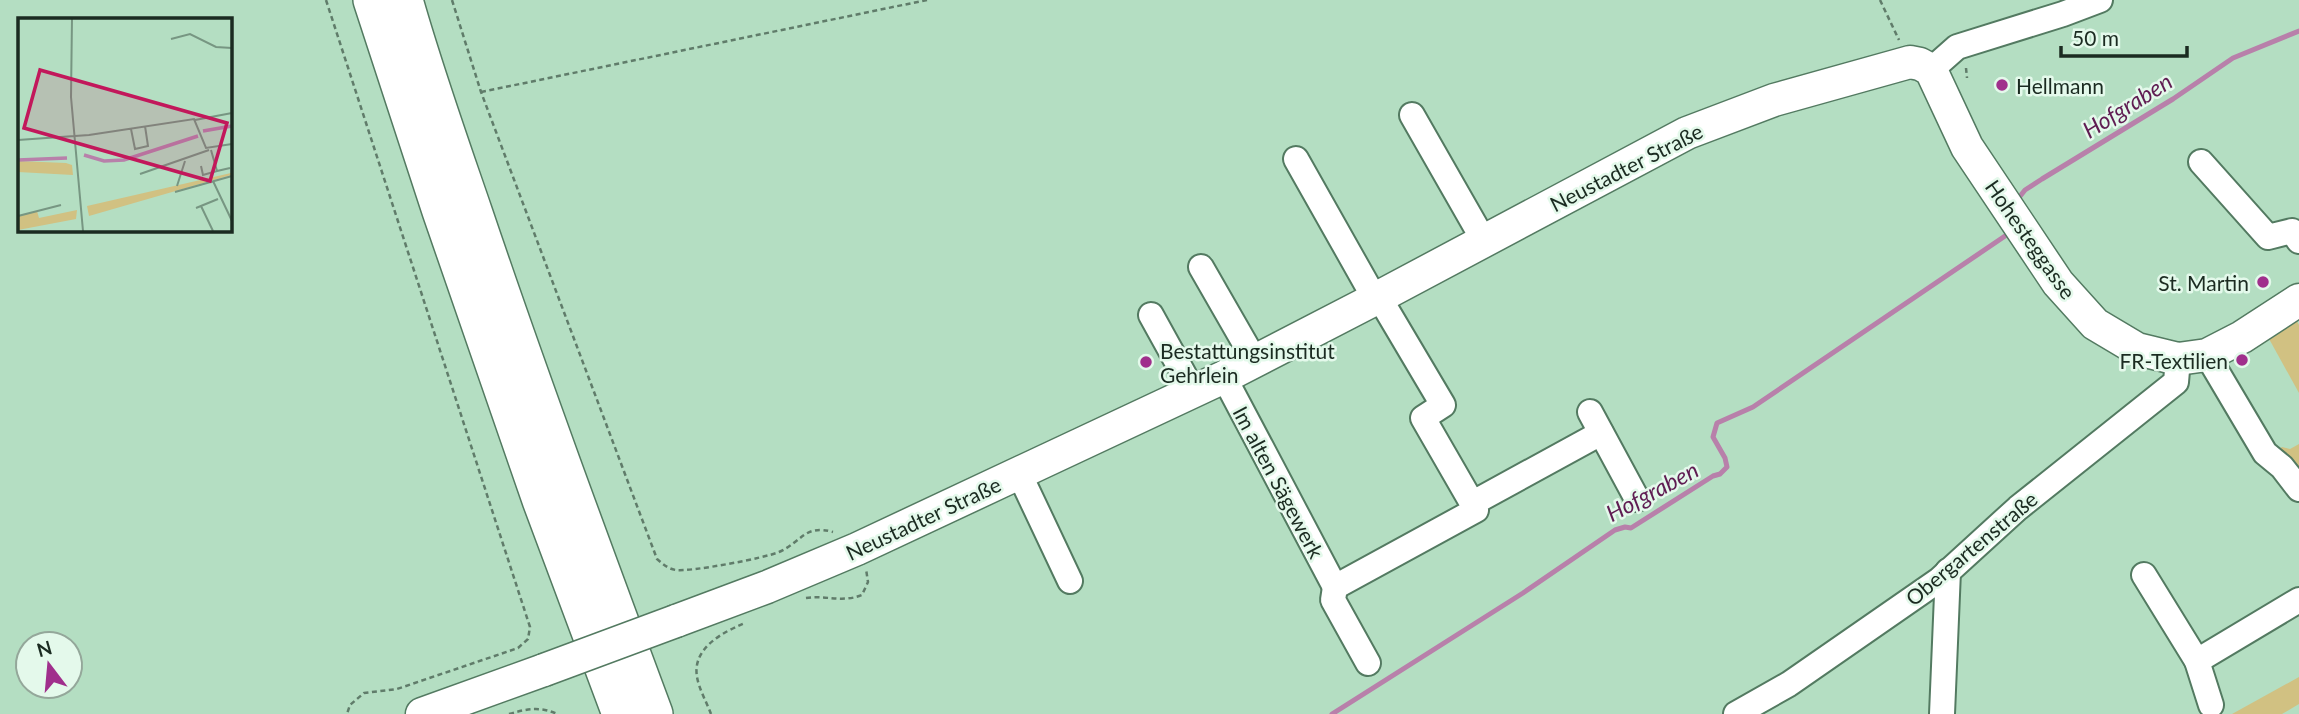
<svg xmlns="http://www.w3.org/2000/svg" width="2299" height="714" font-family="Lato,sans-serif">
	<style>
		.green { fill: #d1c182 }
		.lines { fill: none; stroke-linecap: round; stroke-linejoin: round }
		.stream { stroke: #b880aa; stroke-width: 5 }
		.minor-casing { stroke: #537a61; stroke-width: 28 }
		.major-casing { stroke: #537a61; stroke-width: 35 }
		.highway-casing { stroke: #537a61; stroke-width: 40 }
		.path { stroke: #607c6a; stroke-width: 2.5; stroke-dasharray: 5 3.5; stroke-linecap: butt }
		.minor { stroke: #fff; stroke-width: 24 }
		.major { stroke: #fff; stroke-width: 32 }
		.highway { stroke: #fff; stroke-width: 37 }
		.major-bridge-casing { stroke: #537a61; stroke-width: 35; stroke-linecap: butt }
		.major-bridge { stroke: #fff; stroke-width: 32 }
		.poi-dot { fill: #a02f8c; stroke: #e4f9eb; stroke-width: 2.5 }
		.labels { text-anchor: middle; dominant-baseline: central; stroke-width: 5; stroke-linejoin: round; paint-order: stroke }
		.poi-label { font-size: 21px; fill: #1b2b21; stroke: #e4f9eb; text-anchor: start }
		.street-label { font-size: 21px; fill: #1b2b21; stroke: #e4f9eb }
		.water-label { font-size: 23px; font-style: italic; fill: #5f1c52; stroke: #e4f9eb }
		.inset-river { fill: none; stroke: #b880aa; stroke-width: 3.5 }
		.inset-road { fill: none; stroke: #779682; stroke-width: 2 }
		.view { fill: #c2185b; fill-opacity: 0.15; stroke: #c2185b; stroke-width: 3.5 }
		.inset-edge { fill: none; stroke: #1b2b21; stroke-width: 3.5 }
	</style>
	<rect width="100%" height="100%" fill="#b4dec2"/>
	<!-- green -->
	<g class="green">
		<polygon points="2295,317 2299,325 2299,393 2268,337"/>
		<polygon points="2299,444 2299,474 2275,452 2282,447 2290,449"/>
		<polygon points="2299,677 2299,704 2282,714 2232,714"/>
	</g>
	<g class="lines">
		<!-- stream -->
		<g class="stream">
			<polyline points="2017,200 2025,190 2042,179 2173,99 2233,58 2299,31"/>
			<polyline points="1332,714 1523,593 1615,530 1625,527 1631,528 1713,476 1720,474 1727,467 1725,458 1713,437 1717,423 1753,407 2008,234"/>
		</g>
		<defs>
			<g id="minor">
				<polyline points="1931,70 1957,47 2063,14 2100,0"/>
				<polyline points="1412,115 1484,241"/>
				<polyline points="1296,159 1375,299"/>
				<polyline points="2201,162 2268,237 2292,231 2299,241"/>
				<polyline points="1201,267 1255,361"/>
				<polyline points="1151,315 1193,391"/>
				<polyline points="2207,355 2265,453 2282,467 2299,489"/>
				<polyline points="1224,377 1335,587 1476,510 1423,418 1443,405 1379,297"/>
				<polyline points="1590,412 1637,499"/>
				<polyline points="1019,473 1070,581"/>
				<polyline points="1473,503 1601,433"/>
				<polyline points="2144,575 2197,661 2299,600"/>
				<polyline points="1335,587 1333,600 1368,663"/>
				<polyline points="2197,661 2211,705"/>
				<polyline points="1736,714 1789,684 1939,580 2018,508 2176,382 2178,359"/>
				<polyline points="1942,714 1948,571"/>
			</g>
			<g id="major">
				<polyline points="676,621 767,587 857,549 1224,377 1375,299 1687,133 1774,100 1910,62 1920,64 1931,70 1967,147 2058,283 2095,324 2137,349 2178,359 2207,355 2242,337 2299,300"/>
				<polyline points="422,714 544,670"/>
			</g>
			<g id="highway">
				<polyline points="372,0 441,211 541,500 621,714"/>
				<path d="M404,0C424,71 449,141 473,211C530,380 592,547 654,714"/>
			</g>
		</defs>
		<!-- minor casing -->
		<use href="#minor" class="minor-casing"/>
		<!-- major casing -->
		<use href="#major" class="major-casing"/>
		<!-- highway casing -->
		<use href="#highway" class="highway-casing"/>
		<!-- path -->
		<g class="path">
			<polyline points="326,0 530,627 528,639 518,648 397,689 364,693 350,705 347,714"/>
			<path d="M452,0L481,92L657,559C663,564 668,569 676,570C691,572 765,558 779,552C802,542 804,524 833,532"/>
			<polyline points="1880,0 1899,40"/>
			<polyline points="1966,68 1967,78"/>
			<polyline points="481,92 927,0"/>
			<path d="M806,598C827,595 842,603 862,595L868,582L866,569"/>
			<path d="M509,714C526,709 540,706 557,714"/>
			<path d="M711,714C707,703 699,689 697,677C692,648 723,632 745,623"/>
		</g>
		<!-- minor -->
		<use href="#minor" class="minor"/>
		<!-- major -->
		<use href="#major" class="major"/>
		<!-- highway -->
		<use href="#highway" class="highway"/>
		<defs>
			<polyline id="major-bridge" points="544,670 676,621"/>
		</defs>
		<!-- major-bridge casing -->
		<use href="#major-bridge" class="major-bridge-casing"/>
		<!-- major-bridge -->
		<use href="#major-bridge" class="major-bridge"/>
	</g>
	<!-- markers -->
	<g class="poi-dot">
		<circle cx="2002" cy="85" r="7"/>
		<circle cx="2263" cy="282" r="7"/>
		<circle cx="2242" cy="360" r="7"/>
		<circle cx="1146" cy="362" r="7"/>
	</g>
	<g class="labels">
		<!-- poi labels -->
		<g class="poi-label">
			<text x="2016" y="85">Hellmann</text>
			<text x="2249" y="282" text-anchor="end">St. Martin</text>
			<text x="1160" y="350">Bestattungsinstitut<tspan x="1160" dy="24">Gehrlein</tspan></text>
			<text x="2228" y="360" text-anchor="end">FR-Textilien</text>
		</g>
		<!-- street labels -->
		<g class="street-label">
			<text transform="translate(1626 167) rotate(-27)">Neustadter Straße</text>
			<text transform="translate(2031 239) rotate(55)">Hohesteggasse</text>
			<text transform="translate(1279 482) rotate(62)">Im alten Sägewerk</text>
			<text transform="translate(923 518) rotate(-25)">Neustadter Straße</text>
			<text transform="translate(1971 548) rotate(-40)">Obergartenstraße</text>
		</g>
		<!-- water labels -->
		<g class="water-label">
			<text transform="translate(2127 105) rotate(-32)">Hofgraben</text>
			<text transform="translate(1652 491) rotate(-28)">Hofgraben</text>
		</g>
	</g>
	<!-- overview -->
	<g transform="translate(18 18)">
		<rect width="214" height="214" fill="#b4dec2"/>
		<path d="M0,143L48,145L54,147L55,157L0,154ZM213,155V157L71,198L69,188ZM59,192L58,201L0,212V198L19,193L21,200Z" fill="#d1c182"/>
		<path class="inset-river" d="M185,113L214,108M66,137L86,143L106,142L180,118M0,142L49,140"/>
		<path class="inset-road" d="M54,0L53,79L65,213M153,21L172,16L198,29L214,30M177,102L214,95M113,111L117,131L130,128L127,108M0,122L71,117L176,101L188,130L214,126M193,132L199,153L212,150M183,148L185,157L199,153M122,156L191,132M195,163L214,203M159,168L167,143M157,174L214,158M183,188L195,213M178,190L200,181M0,198L43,187"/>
		<path class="view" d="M22,52L209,105L192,163L6,110Z"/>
		<rect width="214" height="214" class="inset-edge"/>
	</g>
	<!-- north arrow -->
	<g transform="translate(49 665) rotate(344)"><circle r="33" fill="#e4f9eb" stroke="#94a79a" stroke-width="2"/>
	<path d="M0-5L12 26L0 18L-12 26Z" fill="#a02f8c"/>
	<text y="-10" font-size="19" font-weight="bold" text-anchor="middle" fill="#1b2b21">N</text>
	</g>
	<!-- scale -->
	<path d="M2061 46v10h126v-10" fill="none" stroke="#1b2b21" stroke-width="3.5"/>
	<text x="2072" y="46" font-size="21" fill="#1b2b21" stroke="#e4f9eb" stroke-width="5" paint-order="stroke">50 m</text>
</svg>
